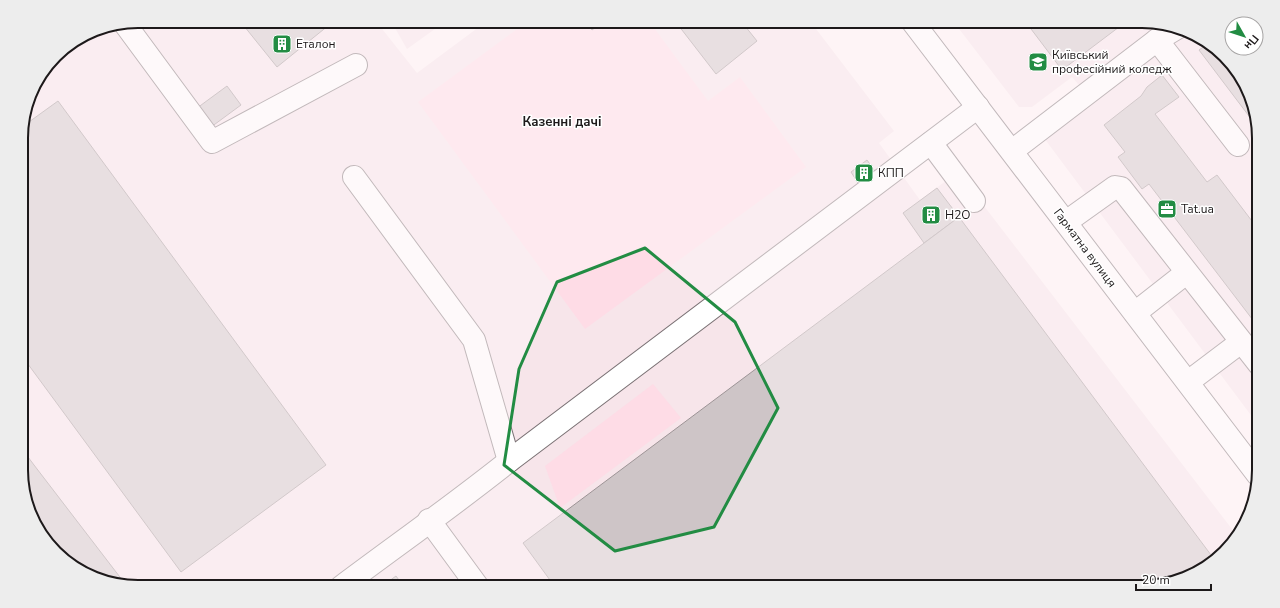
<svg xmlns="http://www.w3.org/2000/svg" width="1280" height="608" font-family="'Nunito Sans',sans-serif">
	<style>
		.built { fill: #f7e5ea }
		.green { fill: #fedce6 }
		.building { fill: #cec5c7; stroke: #9d9496 }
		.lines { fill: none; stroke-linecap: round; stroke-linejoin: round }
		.minor-casing { stroke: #7a7174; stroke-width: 24 }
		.minor { stroke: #fff; stroke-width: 22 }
		.marked { fill: none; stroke: #228c43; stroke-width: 3; stroke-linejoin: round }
		.labels { text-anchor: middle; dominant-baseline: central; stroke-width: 3; stroke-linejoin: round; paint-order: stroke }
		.poi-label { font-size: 12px; fill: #1d191a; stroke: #fff; text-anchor: start }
		.street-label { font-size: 12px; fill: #1d191a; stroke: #fff }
		.neighbourhood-label { font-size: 13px; font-weight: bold; fill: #1d191a; stroke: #fff }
		.rim { fill: none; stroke: #1d191a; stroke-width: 2 }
	</style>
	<rect width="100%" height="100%" fill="#fef4f6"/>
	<!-- built -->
	<g class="built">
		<polygon points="138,21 379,21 379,25 417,73 487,21 810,21 894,131 879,143 920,200 958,172 1235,533 1207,567 1149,587 138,587 93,578 45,541 22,485 21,130 33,86 61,50 94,30"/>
		<polygon points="391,21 446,21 407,49"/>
		<polygon points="953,21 1142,21 1187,30 1235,67 1258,123 1259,426 1044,138 1091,99 1072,77 1032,107 1019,107"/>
	</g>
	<!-- green -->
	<g class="green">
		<polygon points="528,21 649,21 708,101 740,77 806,167 585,329 418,102"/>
		<polygon points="653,384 681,418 560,508 545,466"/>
	</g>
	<!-- building -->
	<g class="building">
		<polygon points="240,21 334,21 277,67"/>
		<polygon points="585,21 604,21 592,30"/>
		<polygon points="675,21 741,21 757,41 716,74"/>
		<polygon points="1025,21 1114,21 1119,27 1062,70"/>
		<polygon points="1206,45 1235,67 1258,123 1258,128 1199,50"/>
		<polygon points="1162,75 1179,97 1155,114 1207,182 1217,175 1258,229 1259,328 1149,184 1142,189 1118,157 1125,152 1104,125 1141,96 1147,87"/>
		<polygon points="227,86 241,105 207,130 193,111"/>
		<polygon points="58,101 326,465 181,572 22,356 21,130 22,127"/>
		<polygon points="867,160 877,174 860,186 851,172"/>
		<polygon points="937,188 959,217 924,243 903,213"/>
		<polygon points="959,217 1214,559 1207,567 1149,587 555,587 523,543"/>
		<polygon points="22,449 34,465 126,585 93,578 45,541 22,485"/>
		<polygon points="396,576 404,587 381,587"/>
	</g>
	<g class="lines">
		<defs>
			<g id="minor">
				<polyline points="912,21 1258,475"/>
				<polyline points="125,24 212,142 356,65"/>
				<polyline points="1157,40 1177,28"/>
				<polyline points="931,143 974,201"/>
				<polyline points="1012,151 1157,40 1238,145"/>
				<polyline points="354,177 474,340 509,461"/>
				<polyline points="1066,222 1115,187 1121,188 1259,364"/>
				<polyline points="1135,313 1186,273"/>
				<polyline points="1188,382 1241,342"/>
				<polyline points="429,520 478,587"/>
				<path d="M341,587C397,545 454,505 509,461L978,107"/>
			</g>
		</defs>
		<!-- minor casing -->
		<use href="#minor" class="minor-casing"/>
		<!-- minor -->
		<use href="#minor" class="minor"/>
	</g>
	<!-- marked area -->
	<path d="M0 0H1280V608H0ZM645,248L735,322L778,408L714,527L615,551L504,465L519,369L557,282Z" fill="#fef4f6" fill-opacity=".55" fill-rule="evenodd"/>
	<path class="marked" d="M645,248L735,322L778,408L714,527L615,551L504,465L519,369L557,282Z"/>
	<!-- icons -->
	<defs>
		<symbol id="building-square" viewBox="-11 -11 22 22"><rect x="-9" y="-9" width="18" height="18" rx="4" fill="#228c43" stroke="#fff"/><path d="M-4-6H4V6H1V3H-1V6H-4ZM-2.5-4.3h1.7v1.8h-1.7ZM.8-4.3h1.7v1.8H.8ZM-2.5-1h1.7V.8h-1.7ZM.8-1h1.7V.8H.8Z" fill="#fff"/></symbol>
		<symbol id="university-square" viewBox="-11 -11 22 22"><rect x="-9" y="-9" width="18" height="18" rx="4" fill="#228c43" stroke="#fff"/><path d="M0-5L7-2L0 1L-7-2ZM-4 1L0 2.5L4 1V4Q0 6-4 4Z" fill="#fff"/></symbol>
		<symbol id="office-square" viewBox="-11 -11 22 22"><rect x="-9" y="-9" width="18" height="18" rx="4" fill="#228c43" stroke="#fff"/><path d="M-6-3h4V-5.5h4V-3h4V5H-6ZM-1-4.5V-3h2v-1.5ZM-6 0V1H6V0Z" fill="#fff"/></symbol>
	</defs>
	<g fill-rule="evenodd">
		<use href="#building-square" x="271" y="33" width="22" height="22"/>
		<use href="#university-square" x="1027" y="51" width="22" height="22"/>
		<use href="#building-square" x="853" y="162" width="22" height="22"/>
		<use href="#office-square" x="1156" y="198" width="22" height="22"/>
		<use href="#building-square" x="920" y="204" width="22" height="22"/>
	</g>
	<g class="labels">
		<!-- poi labels -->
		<g class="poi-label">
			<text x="296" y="44">Еталон</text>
			<text x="1052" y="55">Київський<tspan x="1052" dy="14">професійний коледж</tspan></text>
			<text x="878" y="173">КПП</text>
			<text x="1181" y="209">Tat.ua</text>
			<text x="945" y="215">H2O</text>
		</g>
		<!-- street labels -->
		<g class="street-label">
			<text transform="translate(1085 248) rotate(53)">Гарматна вулиця</text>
		</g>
		<!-- neighbourhood labels -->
		<g class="neighbourhood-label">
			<text x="562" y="122">Казенні дачі</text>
		</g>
	</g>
	<!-- crop -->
	<path d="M0 0H1280V608H0ZM138 28H1142A110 110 0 0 1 1252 138V470A110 110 0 0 1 1142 580H138A110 110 0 0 1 28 470V138A110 110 0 0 1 138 28Z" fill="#ededed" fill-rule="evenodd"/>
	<path class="rim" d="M138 28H1142A110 110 0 0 1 1252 138V470A110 110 0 0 1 1142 580H138A110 110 0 0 1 28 470V138A110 110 0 0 1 138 28Z"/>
	<!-- north arrow -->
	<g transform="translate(1244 36) rotate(129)"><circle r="19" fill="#ffffff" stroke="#a5a3a3"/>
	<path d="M0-3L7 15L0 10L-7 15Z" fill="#228c43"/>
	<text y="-6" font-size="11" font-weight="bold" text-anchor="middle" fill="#1d191a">Пн</text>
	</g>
	<!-- scale -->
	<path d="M1136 584v6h75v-6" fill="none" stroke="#1d191a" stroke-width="2"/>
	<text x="1142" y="584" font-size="12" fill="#1d191a" stroke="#ffffff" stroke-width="3" paint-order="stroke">20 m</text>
</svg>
